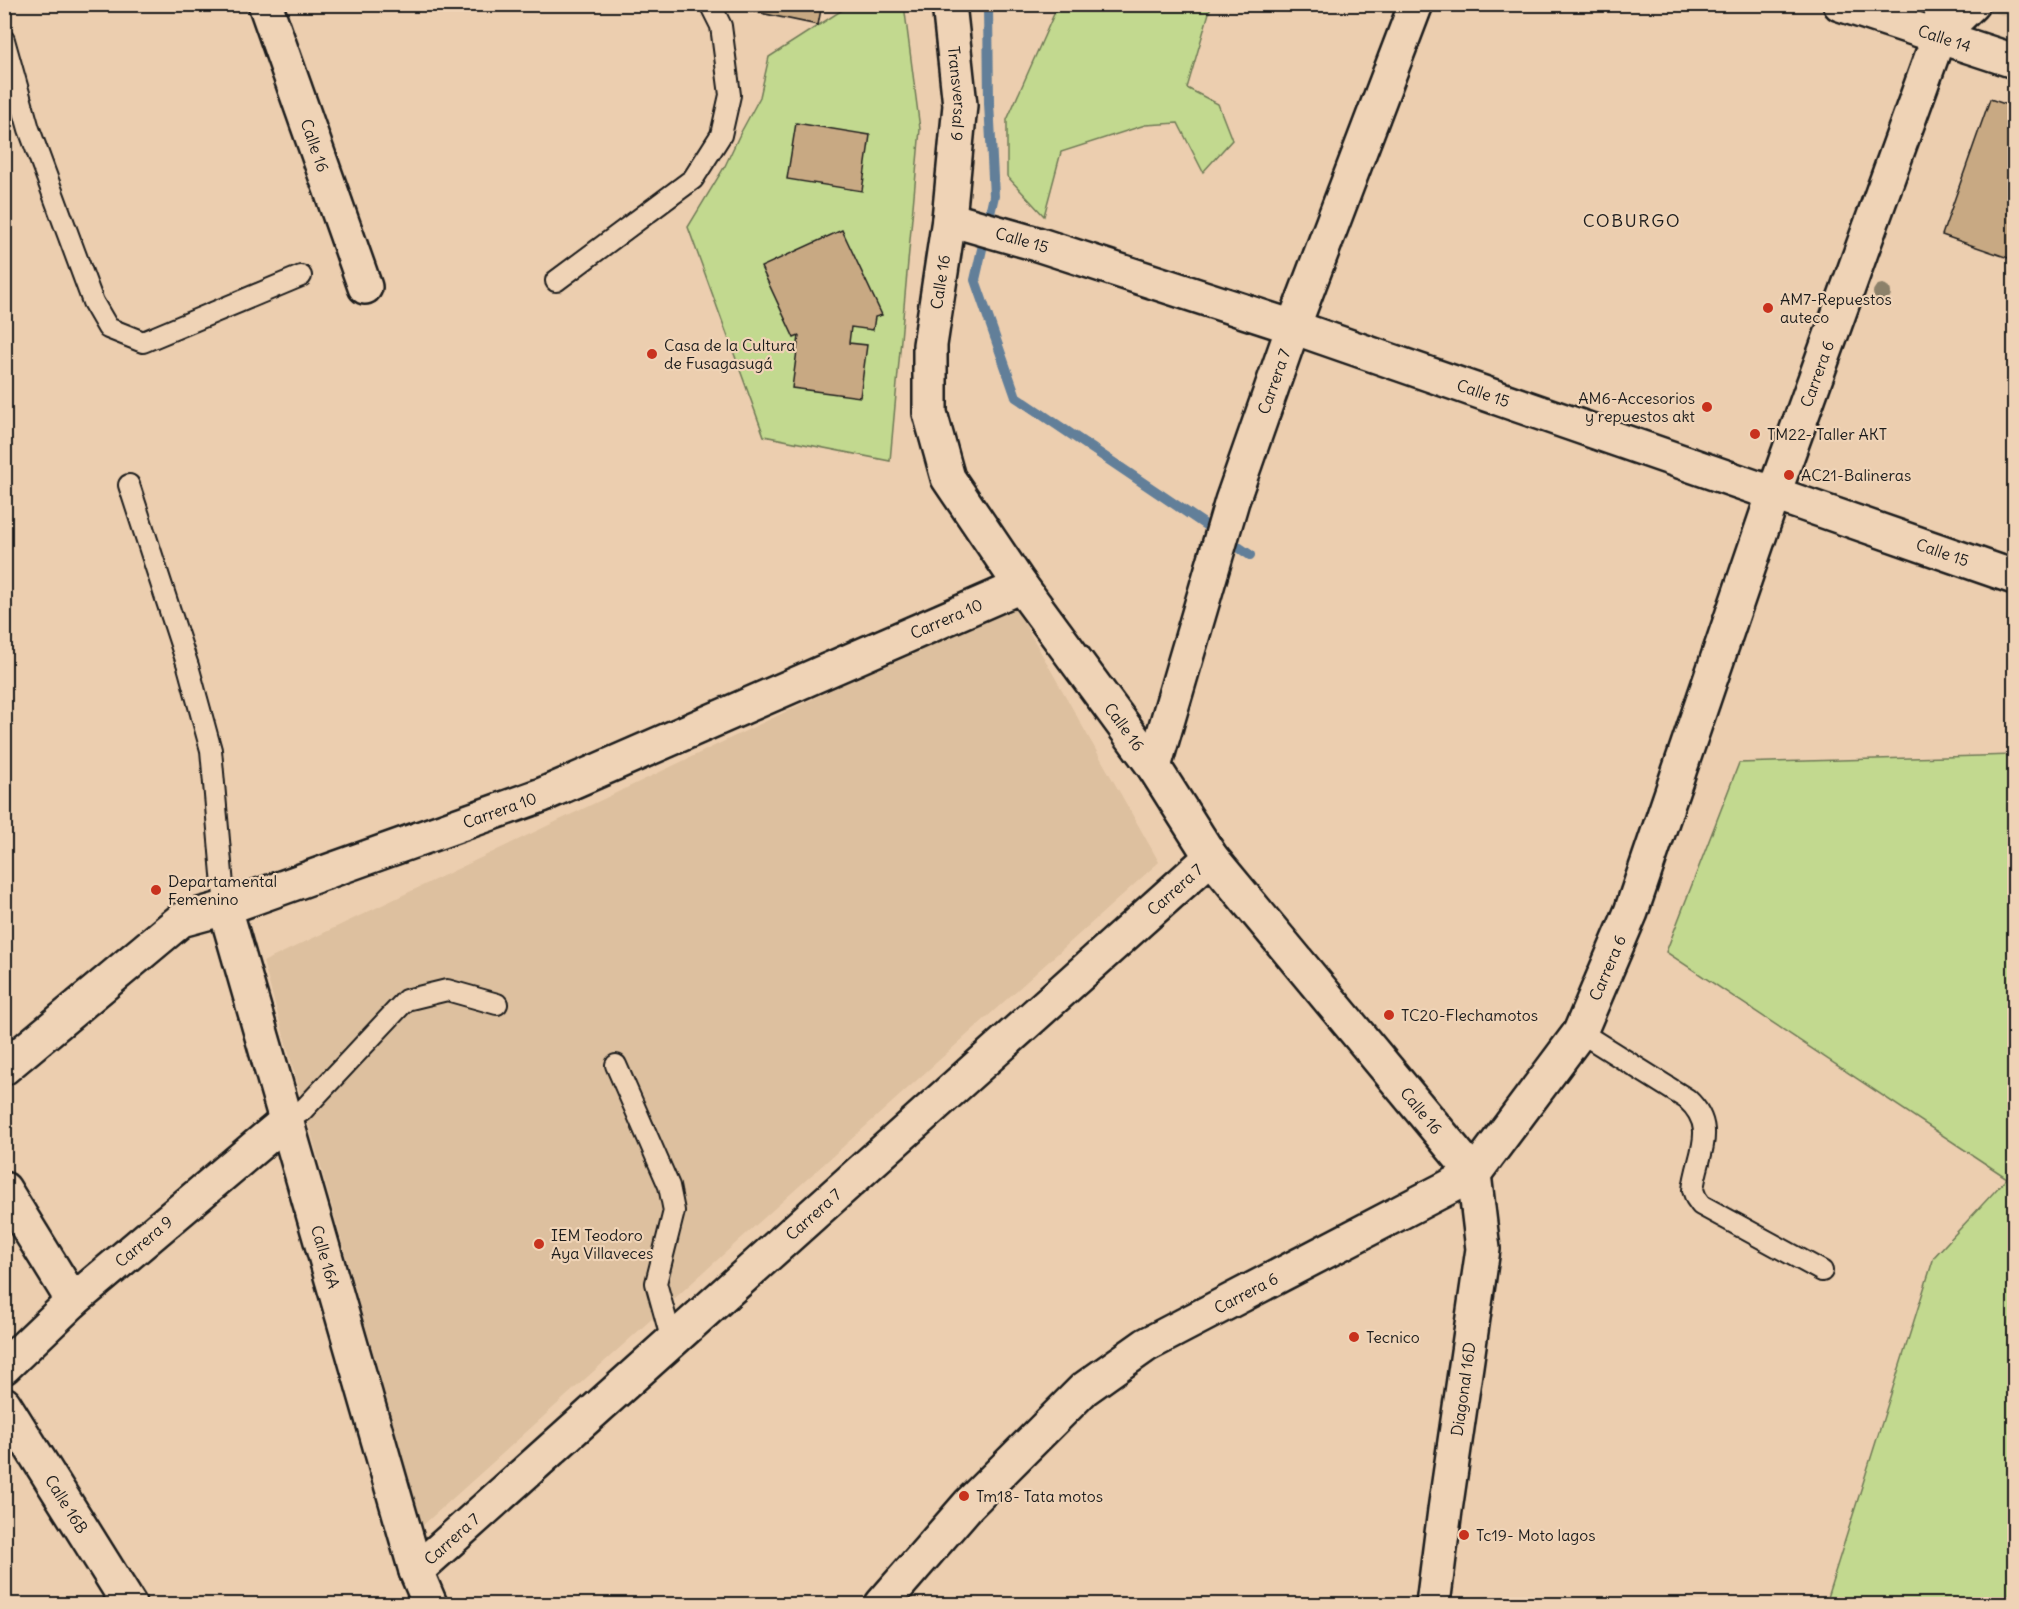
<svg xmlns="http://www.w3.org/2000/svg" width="2019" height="1609" font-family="Delius,sans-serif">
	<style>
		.built { fill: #ddc09f }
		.green { fill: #c2d98f; stroke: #6f7a56; stroke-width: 1.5 }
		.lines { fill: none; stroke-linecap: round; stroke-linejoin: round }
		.stream { stroke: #627f99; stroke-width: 10 }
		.building { fill: #c8a983; stroke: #1c1c1c; stroke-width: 1.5 }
		.service-casing { stroke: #1c1c1c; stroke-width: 24 }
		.minor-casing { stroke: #1c1c1c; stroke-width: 38 }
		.tertiary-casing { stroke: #1c1c1c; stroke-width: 38 }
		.service { stroke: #efd3b6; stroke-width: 20 }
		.minor { stroke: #efd3b6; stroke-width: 33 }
		.tertiary { stroke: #efd3b6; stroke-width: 33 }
		.tree { fill: #8c816b }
		.poi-dot { fill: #c8321e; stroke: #efd3b6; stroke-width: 2 }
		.labels { text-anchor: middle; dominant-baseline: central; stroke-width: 4.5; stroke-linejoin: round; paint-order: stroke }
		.street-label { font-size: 16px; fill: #1c1c1c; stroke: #efd3b6 }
		.poi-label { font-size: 16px; fill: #1c1c1c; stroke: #efd3b6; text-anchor: start }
		.neighbourhood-label { font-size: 18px; letter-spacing: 1.5px; fill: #1c1c1c; stroke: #efd3b6 }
	</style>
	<rect width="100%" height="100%" fill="#ecceaf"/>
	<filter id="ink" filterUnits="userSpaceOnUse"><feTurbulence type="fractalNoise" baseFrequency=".0167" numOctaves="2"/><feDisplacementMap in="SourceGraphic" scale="12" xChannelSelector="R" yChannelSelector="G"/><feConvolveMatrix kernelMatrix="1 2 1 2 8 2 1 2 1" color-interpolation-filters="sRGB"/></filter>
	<g filter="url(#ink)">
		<!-- built -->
		<g class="built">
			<polygon points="1994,5 2014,5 2014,20 1991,11"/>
			<polygon points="1013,603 1159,862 422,1526 263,962"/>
		</g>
		<!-- green -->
		<g class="green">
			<polygon points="850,5 904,5 920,129 890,461 764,436 688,227 725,166 740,134 760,97 769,57"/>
			<polygon points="1209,5 1211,6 1187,88 1218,104 1232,140 1203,172 1178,123 1145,125 1061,152 1044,216 1007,176 1007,120 1058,5"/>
			<polygon points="2014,755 2014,1604 1825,1604 1934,1257 2007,1178 1666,952 1739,763"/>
		</g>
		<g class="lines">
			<!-- stream -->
			<polyline class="stream" points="988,4 989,103 994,196 975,280 1016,397 1250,555"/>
		</g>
		<!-- building -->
		<g class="building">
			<polygon points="747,4 822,4 818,25 746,10"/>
			<polygon points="1990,99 2014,107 2014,260 1942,235"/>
			<polygon points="796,123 870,135 862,191 787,179"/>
			<polygon points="842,230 882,315 875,317 873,330 851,327 849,343 867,345 860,397 792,388 799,336 794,338 761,267"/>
		</g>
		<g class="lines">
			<defs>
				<g id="service">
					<polyline points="4,40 29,129 93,302 108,328 143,342 301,276"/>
					<polyline points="556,281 693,179 721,135 730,95 721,26 710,4"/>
					<polyline points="129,485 188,666 211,750 225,908"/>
					<path d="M1580,1032L1687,1099C1719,1128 1697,1154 1693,1190L1696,1198L1701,1205L1822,1271"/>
					<polyline points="616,1065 669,1186 674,1211 656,1283 672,1341"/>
					<polyline points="286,1121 302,1111 406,1000 447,990 497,1004"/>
				</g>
				<g id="minor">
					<path id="s1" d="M265,4L365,287"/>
					<path id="s2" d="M949,4L960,105L949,219L930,345V413L948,478L1021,586L1154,767L1211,857L1474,1174L1483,1249L1445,1510L1433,1604"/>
					<path id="s3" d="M1840,4L2014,61"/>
					<path id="s4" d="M949,219L1037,244L1293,327L2014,577"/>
					<path id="s5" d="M1154,767L1232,501L1293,327L1416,4"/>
					<path id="s6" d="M225,908L416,1571L430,1604"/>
					<path id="s7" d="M4,1068L181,920L225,908L542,795L1021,586"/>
					<polyline points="4,1189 73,1301"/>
					<path id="s8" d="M4,1367L73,1301L286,1121"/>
					<path id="s9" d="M4,1404L129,1604"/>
					<path id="s10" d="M416,1571L1211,857"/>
				</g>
				<g id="tertiary">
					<polyline points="1939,36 1972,4"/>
					<path id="s11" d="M882,1604L969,1504L1084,1389L1146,1345L1474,1174L1580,1032L1631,912L1774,493L1939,36L1943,4"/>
				</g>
			</defs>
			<!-- service casing -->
			<use href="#service" class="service-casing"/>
			<!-- minor casing -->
			<use href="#minor" class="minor-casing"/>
			<!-- tertiary casing -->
			<use href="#tertiary" class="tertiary-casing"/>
			<!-- service -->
			<use href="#service" class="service"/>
			<!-- minor -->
			<use href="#minor" class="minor"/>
			<!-- tertiary -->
			<use href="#tertiary" class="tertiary"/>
		</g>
		<!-- trees -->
		<circle class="tree" cx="1882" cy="293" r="9"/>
	</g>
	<!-- markers -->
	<g class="poi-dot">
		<circle cx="1768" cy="308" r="6"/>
		<circle cx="652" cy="354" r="6"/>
		<circle cx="1707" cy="407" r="6"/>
		<circle cx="1755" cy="434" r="6"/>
		<circle cx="1789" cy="475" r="6"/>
		<circle cx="156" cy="890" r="6"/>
		<circle cx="1389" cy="1015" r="6"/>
		<circle cx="539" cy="1244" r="6"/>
		<circle cx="1354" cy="1337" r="6"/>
		<circle cx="964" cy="1496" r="6"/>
		<circle cx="1464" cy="1535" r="6"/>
	</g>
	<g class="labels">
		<!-- street labels -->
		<g class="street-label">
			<text stroke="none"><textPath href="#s3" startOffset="110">Calle 14</textPath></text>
			<text stroke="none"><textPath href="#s2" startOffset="90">Transversal 9</textPath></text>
			<text stroke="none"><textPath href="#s1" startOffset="150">Calle 16</textPath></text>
			<text stroke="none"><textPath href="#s4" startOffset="76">Calle 15</textPath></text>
			<text transform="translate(940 282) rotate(-81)">Calle 16</text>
			<text stroke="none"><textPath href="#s11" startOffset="1618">Carrera 6</textPath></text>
			<text stroke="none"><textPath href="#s5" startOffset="404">Carrera 7</textPath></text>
			<text stroke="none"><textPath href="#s4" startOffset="562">Calle 15</textPath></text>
			<text stroke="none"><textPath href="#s4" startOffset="1048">Calle 15</textPath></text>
			<text stroke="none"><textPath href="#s7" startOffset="1054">Carrera 10</textPath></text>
			<text stroke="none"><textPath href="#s2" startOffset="784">Calle 16</textPath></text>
			<text stroke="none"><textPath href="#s7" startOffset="568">Carrera 10</textPath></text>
			<text stroke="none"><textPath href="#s10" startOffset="1020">Carrera 7</textPath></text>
			<text stroke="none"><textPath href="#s11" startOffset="988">Carrera 6</textPath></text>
			<text stroke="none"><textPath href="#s2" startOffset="1270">Calle 16</textPath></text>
			<text stroke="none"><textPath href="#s10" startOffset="534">Carrera 7</textPath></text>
			<text stroke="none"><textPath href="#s8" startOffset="188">Carrera 9</textPath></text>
			<text stroke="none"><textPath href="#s6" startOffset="363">Calle 16A</textPath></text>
			<text stroke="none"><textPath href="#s11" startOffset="484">Carrera 6</textPath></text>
			<text transform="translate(1463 1389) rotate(-82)">Diagonal 16D</text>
			<text stroke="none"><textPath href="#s9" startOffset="118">Calle 16B</textPath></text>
			<text stroke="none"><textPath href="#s10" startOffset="48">Carrera 7</textPath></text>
		</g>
		<!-- poi labels -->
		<g class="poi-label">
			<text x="1780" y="299">AM7-Repuestos<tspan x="1780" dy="18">auteco</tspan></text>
			<text x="664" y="345">Casa de la Cultura<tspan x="664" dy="18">de Fusagasugá</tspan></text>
			<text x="1695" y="398" text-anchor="end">AM6-Accesorios<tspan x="1695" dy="18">y repuestos akt</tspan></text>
			<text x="1767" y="434">TM22- Taller AKT</text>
			<text x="1801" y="475">AC21-Balineras</text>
			<text x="168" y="881">Departamental<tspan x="168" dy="18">Femenino</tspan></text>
			<text x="1401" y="1015">TC20-Flechamotos</text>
			<text x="551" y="1235">IEM Teodoro<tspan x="551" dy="18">Aya Villaveces</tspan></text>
			<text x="1366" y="1337">Tecnico</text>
			<text x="976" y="1496">Tm18- Tata motos</text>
			<text x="1476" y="1535">Tc19- Moto lagos</text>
		</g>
		<!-- neighbourhood labels -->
		<g class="neighbourhood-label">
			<text x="1632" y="220">COBURGO</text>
		</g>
	</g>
	<!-- margin -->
	<rect width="2019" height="1609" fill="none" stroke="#efd3b6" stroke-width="24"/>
	<rect x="12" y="12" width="1995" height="1585" fill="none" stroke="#1c1c1c" stroke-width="2" filter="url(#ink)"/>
</svg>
